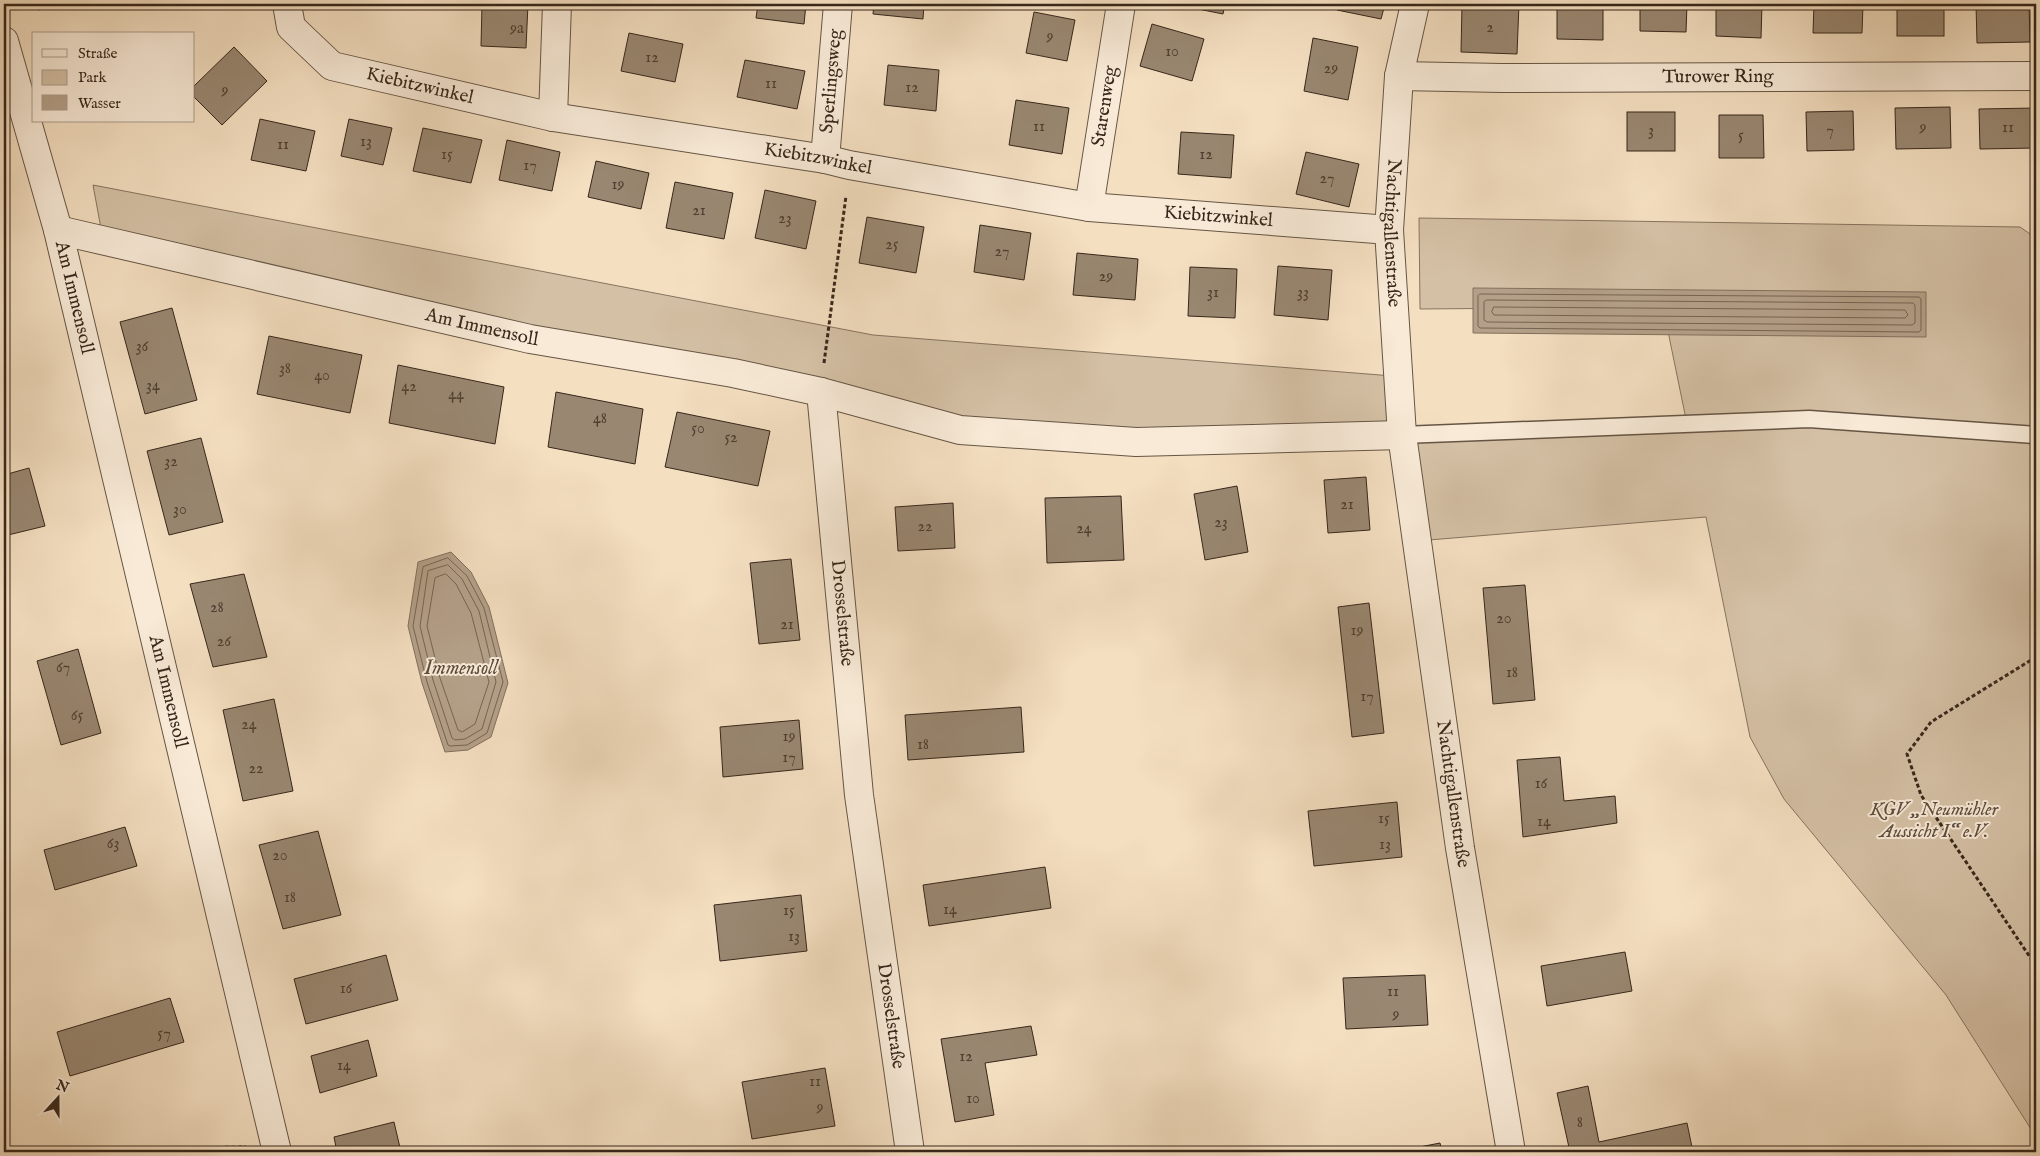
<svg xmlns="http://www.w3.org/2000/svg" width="2040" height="1156" font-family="'IM FELL English',serif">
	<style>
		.green { fill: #d4c0a5; stroke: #867460 }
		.water { fill: #b4a089; stroke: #82705d }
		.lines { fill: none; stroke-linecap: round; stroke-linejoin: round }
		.shore { stroke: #766452; stroke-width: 1 }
		.building { fill: #998771; stroke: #37271b }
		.service-casing { stroke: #654; stroke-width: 19 }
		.minor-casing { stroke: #654; stroke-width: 30 }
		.path { stroke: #37271b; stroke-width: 3; stroke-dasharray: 4 2.5; stroke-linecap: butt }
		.service { stroke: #f8ead7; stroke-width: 16 }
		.minor { stroke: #f8ead7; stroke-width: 28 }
		.labels { text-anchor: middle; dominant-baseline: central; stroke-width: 4; stroke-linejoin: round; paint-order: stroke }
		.number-label { font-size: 16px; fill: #503f30 }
		.street-label { font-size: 19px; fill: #37271b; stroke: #f8ead7 }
		.park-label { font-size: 19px; font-style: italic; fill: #5e4d3e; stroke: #f8ead7 }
		.water-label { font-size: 20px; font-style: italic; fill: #5c4b3c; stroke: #f8ead7 }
	</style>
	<rect width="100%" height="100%" fill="#f4dfc1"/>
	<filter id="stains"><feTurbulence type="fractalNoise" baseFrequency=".004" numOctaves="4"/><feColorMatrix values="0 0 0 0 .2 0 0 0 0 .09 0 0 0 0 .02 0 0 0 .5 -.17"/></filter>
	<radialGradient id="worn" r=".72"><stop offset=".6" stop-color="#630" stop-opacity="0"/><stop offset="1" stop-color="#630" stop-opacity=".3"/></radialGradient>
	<!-- green -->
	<polygon class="green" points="93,185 873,335 1393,376 1402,434 1687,424 1663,307 1420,309 1419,218 2020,227 2036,238 2036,1137 1946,995 1784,799 1750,737 1706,517 1417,541 1402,435 960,430 102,234"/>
	<!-- water -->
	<g class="water">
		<polygon points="1473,288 1926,292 1926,337 1473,333"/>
		<polygon points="451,552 471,572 489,607 508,683 491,737 468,750 445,752 422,683 408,626 418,562"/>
	</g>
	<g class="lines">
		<!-- shore -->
		<g class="shore">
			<polygon points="1480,294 1919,297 1921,299 1921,330 1919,332 1480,328 1478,326 1478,296"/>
			<polygon points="1487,300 1913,303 1915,305 1915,323 1912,325 1487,322 1484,320 1484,302"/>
			<polygon points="1494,307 1905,310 1908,315 1905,318 1494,315 1492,312"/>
			<polygon points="448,558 467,576 484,608 503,682 487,733 467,745 450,746 448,745 427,682 413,626 423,567"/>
			<polygon points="448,565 462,579 479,611 496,682 482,729 465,739 455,740 452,738 433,680 420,626 428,571"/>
			<polygon points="446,574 456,584 471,613 489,682 475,724 462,732 458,730 440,678 427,626 435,578"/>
		</g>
	</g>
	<!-- building -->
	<g class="building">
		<polygon points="37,4 57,4 39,10"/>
		<polygon points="335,4 354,4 336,8"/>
		<polygon points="482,4 528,4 526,48 481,46"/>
		<polygon points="758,4 806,4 804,24 756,18"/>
		<polygon points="874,4 924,4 923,19 873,14"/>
		<polygon points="1173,4 1225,4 1223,14"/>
		<polygon points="1338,4 1385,4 1381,19 1337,10"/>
		<polygon points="1462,4 1519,4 1517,54 1461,52"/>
		<polygon points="1557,4 1603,4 1603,40 1557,39"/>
		<polygon points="1640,4 1687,4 1686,32 1640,31"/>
		<polygon points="1716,4 1762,4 1761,38 1716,36"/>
		<polygon points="1814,4 1863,4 1862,33 1813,33"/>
		<rect x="1897" y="4" width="47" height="32"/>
		<polygon points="1976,4 2029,4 2030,42 1977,43"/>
		<polygon points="1034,12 1075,20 1067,61 1026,53"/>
		<polygon points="1152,24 1204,39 1192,81 1140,66"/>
		<polygon points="629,33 683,44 675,82 621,71"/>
		<polygon points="1313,38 1358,47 1348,100 1304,91"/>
		<polygon points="234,47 267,81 222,125 194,97 194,86"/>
		<polygon points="745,60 805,71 797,109 737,97"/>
		<polygon points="888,65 939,70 936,111 884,105"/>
		<polygon points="1016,100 1069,108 1062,154 1009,145"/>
		<polygon points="1950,107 1951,148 1896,149 1895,108"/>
		<polygon points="2036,108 2036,148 1980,149 1979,109"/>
		<polygon points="1853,111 1854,150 1807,151 1806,112"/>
		<rect x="1627" y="112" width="48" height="39"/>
		<polygon points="1719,115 1763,115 1764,158 1719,158"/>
		<polygon points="260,119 315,131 306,171 251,160"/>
		<polygon points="349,119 392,128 383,165 341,156"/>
		<polygon points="423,128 482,140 471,183 413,171"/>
		<polygon points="1181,132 1234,135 1231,178 1178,174"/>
		<polygon points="507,140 560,152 552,191 499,180"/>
		<polygon points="1306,152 1359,164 1349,207 1296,194"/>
		<polygon points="596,161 649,173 641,209 588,197"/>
		<polygon points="675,182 733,193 724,239 666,228"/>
		<polygon points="765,190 816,201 806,249 755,238"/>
		<polygon points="867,217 924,227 916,273 859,263"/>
		<polygon points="980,225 1031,233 1024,280 974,272"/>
		<polygon points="1077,253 1138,259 1135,300 1073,295"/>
		<polygon points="1278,266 1332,270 1328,320 1274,315"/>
		<polygon points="1190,267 1237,269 1235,318 1188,316"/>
		<polygon points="172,308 197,400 145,414 120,322"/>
		<polygon points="269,336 362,355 350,413 257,394"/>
		<polygon points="398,365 504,387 495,444 389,423"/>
		<polygon points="556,392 643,409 635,464 548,447"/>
		<polygon points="677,412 770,431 758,486 665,467"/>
		<polygon points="201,438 223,522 169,535 147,451"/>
		<polygon points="29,468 45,526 4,536 4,475"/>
		<polygon points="1366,477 1370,530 1328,533 1324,480"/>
		<polygon points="1237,486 1248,552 1205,560 1194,494"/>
		<polygon points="1121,496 1124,560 1047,563 1045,498"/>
		<polygon points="953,503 955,548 898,551 895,507"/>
		<polygon points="791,559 800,640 759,644 750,563"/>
		<polygon points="244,574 267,657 213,667 190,584"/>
		<polygon points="1525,585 1535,700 1493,704 1483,588"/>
		<polygon points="1369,603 1384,733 1352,737 1338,607"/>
		<polygon points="78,649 101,733 61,745 37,661"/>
		<polygon points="274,699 293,791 243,801 223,710"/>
		<polygon points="1021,707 1024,752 908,760 905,715"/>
		<polygon points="799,720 803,769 723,777 720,727"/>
		<polygon points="1560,757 1564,801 1615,796 1617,823 1523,837 1517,760"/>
		<polygon points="1397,802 1402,857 1314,866 1308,811"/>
		<polygon points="125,827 137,866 55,890 44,850"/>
		<polygon points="318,831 341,915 283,929 259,845"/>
		<polygon points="1045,867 1051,908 929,926 923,885"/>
		<polygon points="801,895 807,951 720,961 714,905"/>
		<polygon points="1625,952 1632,991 1547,1006 1541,966"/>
		<polygon points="386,955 398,1000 306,1024 294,979"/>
		<polygon points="1425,975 1428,1025 1346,1029 1343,978"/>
		<polygon points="170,998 184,1042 70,1076 57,1032"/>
		<polygon points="1031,1026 1037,1055 985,1063 994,1115 955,1122 941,1039"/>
		<polygon points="368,1040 377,1076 320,1093 311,1056"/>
		<polygon points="825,1068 835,1126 752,1139 742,1082"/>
		<polygon points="1588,1086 1599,1142 1687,1123 1693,1152 1570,1152 1557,1093"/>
		<polygon points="394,1122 401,1152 337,1152 334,1137"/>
		<polygon points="1440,1143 1442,1152 1394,1152"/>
	</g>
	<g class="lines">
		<defs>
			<polyline id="service" points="1402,435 1809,419 2036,435"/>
			<g id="minor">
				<path id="s1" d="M287,4L291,27L332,66L553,117L825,159L849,165L1089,207L1389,230"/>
				<path id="s2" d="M1415,4L1399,76L1389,230L1402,435L1460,848L1511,1152"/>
				<path id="s3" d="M4,41L58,230L277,1152"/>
				<path id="s4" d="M1399,76L1502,78L2036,76"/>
				<polyline points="553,117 557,4"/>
				<path id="s5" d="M825,159L838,4"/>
				<path id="s6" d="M1089,207L1121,4"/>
				<path id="s7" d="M58,230L530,339L733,373L821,392L960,430L1136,442L1402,435"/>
				<path id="s8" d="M821,392L859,795L910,1152"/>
			</g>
		</defs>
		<!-- service casing -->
		<use href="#service" class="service-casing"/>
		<!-- minor casing -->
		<use href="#minor" class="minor-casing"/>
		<!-- path -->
		<g class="path">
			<polyline points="824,363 846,196"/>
			<polyline points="2036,657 1931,722 1907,754 1921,795 2036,966"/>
			<polyline points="4,1151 246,1147"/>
		</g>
		<!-- service -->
		<use href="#service" class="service"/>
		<!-- minor -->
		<use href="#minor" class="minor"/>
	</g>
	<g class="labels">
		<!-- number labels -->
		<g class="number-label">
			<text x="1490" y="28">2</text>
			<text x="517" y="29">9a</text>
			<text x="1050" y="37">9</text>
			<text x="1172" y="52">10</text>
			<text x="652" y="58">12</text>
			<text x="1331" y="69">29</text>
			<text x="771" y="84">11</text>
			<text x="912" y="88">12</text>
			<text x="225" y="91">9</text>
			<text x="1039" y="127">11</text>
			<text x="1923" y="128">9</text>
			<text x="2008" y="128">11</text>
			<text x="1651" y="131">3</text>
			<text x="1830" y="131">7</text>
			<text x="1741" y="136">5</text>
			<text x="366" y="142">13</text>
			<text x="283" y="145">11</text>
			<text x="447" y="155">15</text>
			<text x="1206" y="155">12</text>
			<text x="530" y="166">17</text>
			<text x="1327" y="179">27</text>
			<text x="618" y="185">19</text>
			<text x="699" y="211">21</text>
			<text x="785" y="219">23</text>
			<text x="892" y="245">25</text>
			<text x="1002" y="252">27</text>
			<text x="1106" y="277">29</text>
			<text x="1213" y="293">31</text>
			<text x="1303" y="293">33</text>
			<text x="142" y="347">36</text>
			<text x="285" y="369">38</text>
			<text x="322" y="376">40</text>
			<text x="153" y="386">34</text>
			<text x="409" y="387">42</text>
			<text x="456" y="395">44</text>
			<text x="600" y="419">48</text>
			<text x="698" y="429">50</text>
			<text x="731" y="438">52</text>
			<text x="171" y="462">32</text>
			<text x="1347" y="505">21</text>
			<text x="180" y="510">30</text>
			<text x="1221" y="523">23</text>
			<text x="925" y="527">22</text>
			<text x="1084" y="529">24</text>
			<text x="217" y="608">28</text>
			<text x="1504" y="619">20</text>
			<text x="787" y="625">21</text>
			<text x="1357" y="631">19</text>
			<text x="224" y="642">26</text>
			<text x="63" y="668">67</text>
			<text x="1512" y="673">18</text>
			<text x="1367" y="697">17</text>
			<text x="77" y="716">65</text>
			<text x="249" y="725">24</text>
			<text x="789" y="737">19</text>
			<text x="923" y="745">18</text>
			<text x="789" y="758">17</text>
			<text x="256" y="769">22</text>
			<text x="1541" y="784">16</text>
			<text x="1384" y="819">15</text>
			<text x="1544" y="822">14</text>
			<text x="113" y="844">63</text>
			<text x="1385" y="845">13</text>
			<text x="280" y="856">20</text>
			<text x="290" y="898">18</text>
			<text x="950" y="910">14</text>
			<text x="789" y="911">15</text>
			<text x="794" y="937">13</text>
			<text x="346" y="989">16</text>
			<text x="1393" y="992">11</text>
			<text x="1396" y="1015">9</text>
			<text x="164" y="1034">57</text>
			<text x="966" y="1057">12</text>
			<text x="344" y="1066">14</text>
			<text x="815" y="1082">11</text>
			<text x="973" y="1099">10</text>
			<text x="820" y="1108">9</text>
			<text x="1580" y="1123">8</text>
		</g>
		<!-- street labels -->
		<g class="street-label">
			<text stroke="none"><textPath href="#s4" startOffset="319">Turower Ring</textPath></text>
			<text stroke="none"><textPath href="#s5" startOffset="78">Sperlingsweg</textPath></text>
			<text stroke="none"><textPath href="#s1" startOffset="170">Kiebitzwinkel</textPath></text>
			<text stroke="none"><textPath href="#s6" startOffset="102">Starenweg</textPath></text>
			<text stroke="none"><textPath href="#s1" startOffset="575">Kiebitzwinkel</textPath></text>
			<text stroke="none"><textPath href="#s1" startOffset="980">Kiebitzwinkel</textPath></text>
			<text stroke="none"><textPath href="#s2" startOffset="231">Nachtigallenstraße</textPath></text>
			<text stroke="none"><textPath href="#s3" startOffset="266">Am Immensoll</textPath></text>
			<text stroke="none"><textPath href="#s7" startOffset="435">Am Immensoll</textPath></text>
			<text stroke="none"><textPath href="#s8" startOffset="222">Drosselstraße</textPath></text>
			<text stroke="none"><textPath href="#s3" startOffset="671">Am Immensoll</textPath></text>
			<text stroke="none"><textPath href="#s2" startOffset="796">Nachtigallenstraße</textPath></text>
			<text stroke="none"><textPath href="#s8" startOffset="628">Drosselstraße</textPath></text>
		</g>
		<!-- park labels -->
		<g class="park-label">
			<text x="1934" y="810">KGV „Neumühler<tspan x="1934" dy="22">Aussicht I“ e.V.</tspan></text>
		</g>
		<!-- water labels -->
		<g class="water-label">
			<text x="461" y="668">Immensoll</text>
		</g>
	</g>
	<!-- margin -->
	<rect width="2040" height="1156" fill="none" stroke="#f4dfc1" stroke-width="20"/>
	<rect x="5" y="5" width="2030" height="1146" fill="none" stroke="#37271b" stroke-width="2.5"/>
	<rect x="10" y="10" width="2020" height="1136" fill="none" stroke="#37271b"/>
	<!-- legend -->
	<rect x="32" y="32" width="162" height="90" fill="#f8ead7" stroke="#ab9c8c"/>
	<rect x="42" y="49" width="25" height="8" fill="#f8ead7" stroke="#ab9c8c"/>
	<text x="78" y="58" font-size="15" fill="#37271b">Straße</text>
	<rect x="42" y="70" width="25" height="15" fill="#d4c0a5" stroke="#ab9c8c"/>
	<text x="78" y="82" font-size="15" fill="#37271b">Park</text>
	<rect x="42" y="95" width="25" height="15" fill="#b4a089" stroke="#ab9c8c"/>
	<text x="78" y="108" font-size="15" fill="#37271b">Wasser</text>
	<!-- north arrow -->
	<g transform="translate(58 1098) rotate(21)" stroke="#f8ead7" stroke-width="4" paint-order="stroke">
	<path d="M0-4L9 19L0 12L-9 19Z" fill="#37271b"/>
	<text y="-8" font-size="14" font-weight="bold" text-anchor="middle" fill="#37271b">N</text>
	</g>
	<rect width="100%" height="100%" filter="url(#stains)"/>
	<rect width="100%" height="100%" fill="url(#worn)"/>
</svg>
